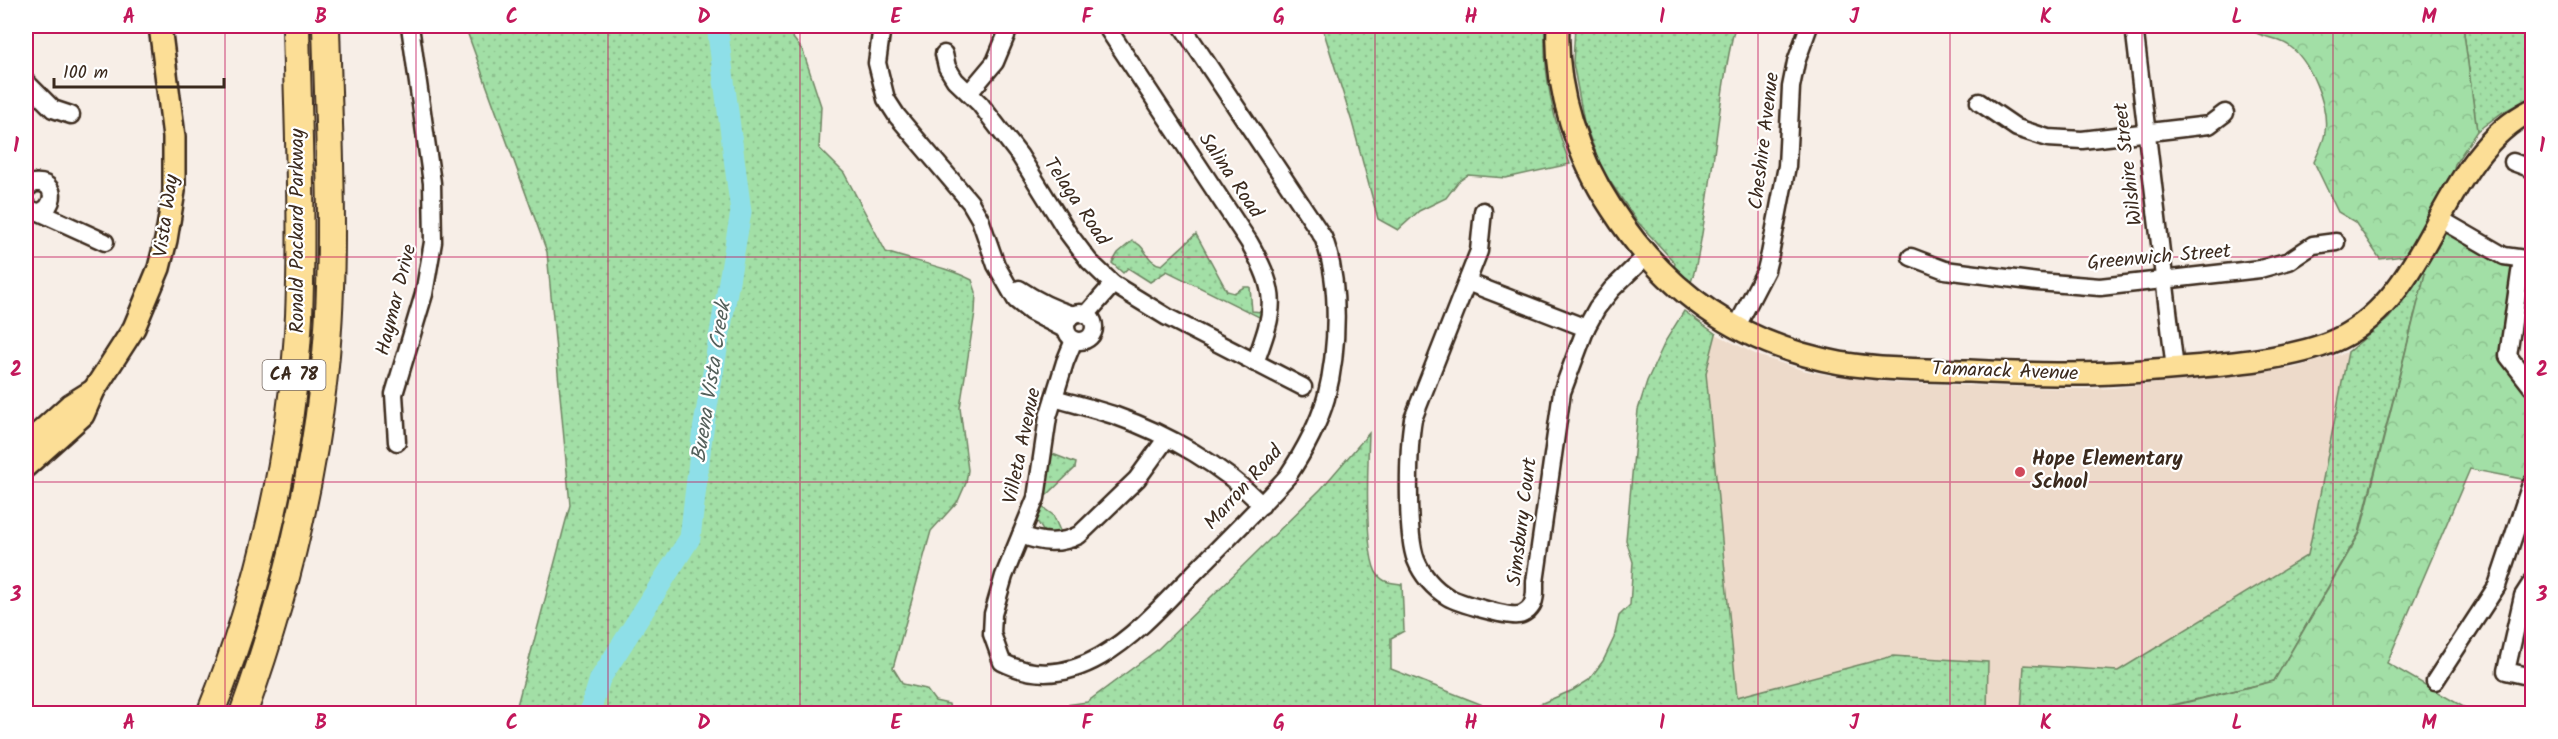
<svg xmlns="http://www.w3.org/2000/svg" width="2558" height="739" font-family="Kalam,sans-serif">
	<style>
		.built { fill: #eddaca }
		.grass { fill: url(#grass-dots); stroke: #6e8462; stroke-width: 1.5 }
		.forest { fill: url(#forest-crowns); stroke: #6e8462; stroke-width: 1.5 }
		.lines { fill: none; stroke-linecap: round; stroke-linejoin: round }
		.river { stroke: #8edfe8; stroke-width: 21 }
		.minor-casing { stroke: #3b2a1e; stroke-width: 21 }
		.major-casing { stroke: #3b2a1e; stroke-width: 26 }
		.highway-casing { stroke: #3b2a1e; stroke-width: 30 }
		.minor { stroke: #fff; stroke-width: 16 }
		.major { stroke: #fcde96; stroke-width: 21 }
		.highway { stroke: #fcde96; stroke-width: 26 }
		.grid { fill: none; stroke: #c2185b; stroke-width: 1.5; stroke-opacity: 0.55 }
		.poi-dot { fill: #d1495b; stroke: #fff; stroke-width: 2 }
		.labels { text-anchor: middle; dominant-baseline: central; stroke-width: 4.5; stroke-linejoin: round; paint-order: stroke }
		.shield { fill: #fff; stroke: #766a62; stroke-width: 1.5 }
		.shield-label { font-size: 18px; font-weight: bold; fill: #3b2a1e }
		.street-label { font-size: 20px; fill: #3b2a1e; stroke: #fff }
		.poi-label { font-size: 20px; font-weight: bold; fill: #3b2a1e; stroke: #fff; text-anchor: start }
		.water-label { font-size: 21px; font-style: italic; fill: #54605b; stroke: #fff }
		.neatline { fill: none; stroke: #c2185b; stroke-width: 2 }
		.grid-label { font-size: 20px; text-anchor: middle; font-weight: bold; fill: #c2185b }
	</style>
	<defs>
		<pattern id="grass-dots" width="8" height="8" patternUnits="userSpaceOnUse" patternTransform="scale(1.5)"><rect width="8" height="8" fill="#a2dfa6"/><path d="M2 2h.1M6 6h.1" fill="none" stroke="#8cc08e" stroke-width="1.8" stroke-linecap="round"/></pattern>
		<pattern id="forest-crowns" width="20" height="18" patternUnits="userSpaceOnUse" patternTransform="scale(1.5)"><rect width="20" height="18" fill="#a2dfa6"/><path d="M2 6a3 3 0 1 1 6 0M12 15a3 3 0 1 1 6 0" fill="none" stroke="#8cc08e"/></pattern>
	</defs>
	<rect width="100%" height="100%" fill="#f7eee7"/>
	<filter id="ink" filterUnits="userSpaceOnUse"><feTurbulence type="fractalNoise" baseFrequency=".0167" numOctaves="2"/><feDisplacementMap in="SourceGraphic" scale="12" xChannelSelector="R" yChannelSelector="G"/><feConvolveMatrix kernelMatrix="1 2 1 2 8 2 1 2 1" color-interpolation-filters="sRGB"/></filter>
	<g filter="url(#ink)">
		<!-- built -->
		<polygon class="built" points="1716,334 1757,355 1802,370 1834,376 1894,383 2084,389 2113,388 2294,368 2348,352 2308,555 2118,671 2025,665 2021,714 1987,713 1987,662 1894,656 1737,697 1706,373"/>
		<!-- grass -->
		<g class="grass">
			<path d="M465,26H784L803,51L821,106L819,148L844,173L886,252C915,262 945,266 972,280L976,292L975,312L960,408L968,470L966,483L958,501L931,531L893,668L903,684L926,689L935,701L949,704L950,713H515L570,505L547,252Z"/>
			<path d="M1322,26H1545C1543,73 1553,120 1570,164L1506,178L1468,175L1458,182L1446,198L1419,211L1398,230L1378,219L1352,122Z"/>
			<path d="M1575,26H1735C1720,88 1716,152 1705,215C1701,238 1699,260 1691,282L1674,268L1675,263L1636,220L1603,171L1584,122L1573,63Z"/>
			<polygon points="2463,26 2532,26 2532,97 2503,112 2477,131"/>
			<path d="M1196,234L1227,291L1234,293L1244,287H1250L1252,311L1262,312L1261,318L1167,271L1150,282L1128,268L1123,273L1112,263L1118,253L1132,241C1146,244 1146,263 1162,265Z"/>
			<polygon points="2419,269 2425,274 2359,533 2274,681 2139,713 2021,714 2024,665 2118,671 2308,555 2348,352 2389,318 2412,286"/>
			<path d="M1684,311L1716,334L1706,373L1737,697L1893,656L1988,662L1987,713H986L991,710L1024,711L1087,702L1157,650L1321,489L1369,433C1368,459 1363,558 1378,575C1384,583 1392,583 1402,584L1404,631L1391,638V669L1498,711L1526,710L1573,690L1589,680L1603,661L1614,638L1619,616L1630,605L1633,562L1626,540L1638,410L1647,381L1666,340Z"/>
			<polygon points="1050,453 1076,463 1075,468 1047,495 1045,495"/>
			<polygon points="1042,507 1053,515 1061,533 1045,534 1037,521"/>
		</g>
		<!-- forest -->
		<path class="forest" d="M2246,26H2463L2477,131L2455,164L2440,219L2522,259L2508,356L2532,387V481L2470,469L2387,663L2474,713L2139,714L2274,681L2360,533L2425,274L2403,256L2380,259L2355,222L2338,212L2314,162C2318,153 2324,142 2325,132C2329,106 2310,60 2288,45C2274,36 2258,38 2246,26Z"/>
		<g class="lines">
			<!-- river -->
			<polyline class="river" points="589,714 600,679 690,538 702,436 741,212 717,26"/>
			<defs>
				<g id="minor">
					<polyline points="882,26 877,63 886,99 897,116 970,202 980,219 996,265 1016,300 1031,312 1066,330"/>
					<path d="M1106,26L1249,242C1279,295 1275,308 1255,363"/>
					<polyline points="2134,26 2175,369"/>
					<polyline points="944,54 947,67 955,80 980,104 1020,156 1068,233 1089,261 1113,284 1167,317 1303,387"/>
					<polyline points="26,82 53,109 71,115"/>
					<polyline points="969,93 995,62 1010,26"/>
					<polyline points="1979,102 2017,128 2048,138 2082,140 2209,125 2225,113"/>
					<polyline points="2513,162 2532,169"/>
					<path d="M26,189L34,183C67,180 48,229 26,205"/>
					<path d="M1483,211L1479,251L1413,419C1408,448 1406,534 1416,560C1422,575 1434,589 1448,597C1458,603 1508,617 1518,615C1522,615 1528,611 1530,608C1536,601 1535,591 1535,582L1562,392L1586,328L1597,308L1612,289L1647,255"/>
					<polyline points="39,212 105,242"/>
					<polyline points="2440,219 2504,256 2532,260"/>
					<polyline points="1911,257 1945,270 2038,282 2100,287 2260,269 2289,261 2313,245 2336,242"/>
					<polyline points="2522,259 2508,356 2532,387"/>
					<polyline points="1467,282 1586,328"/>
					<path d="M1019,289C1037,301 1053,309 1073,315"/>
					<circle cx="1080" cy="327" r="14"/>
					<polyline points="1086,315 1113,284"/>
					<polyline points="1736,328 1766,270 1770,254 1787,166 1791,87 1796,62 1809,26"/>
					<path d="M1074,340L1065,362L1048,417L1036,498L1004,576L993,614L992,634L1002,662C1080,702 1145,623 1194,573C1226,541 1257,510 1287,477C1303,453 1318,426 1326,398C1338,351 1341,281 1323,237L1182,26"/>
					<path d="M1054,398C1075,404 1096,409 1116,416C1168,434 1223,466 1262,505"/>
					<polyline points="397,442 394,394 424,294 433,242 432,183 410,26"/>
					<path d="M1021,535C1042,543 1059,545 1079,535L1137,479L1166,439"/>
					<polyline points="2532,582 2523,596 2506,671 2532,677"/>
					<polyline points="2435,681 2497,586 2531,484"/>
				</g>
				<g id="major">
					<path d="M1558,26C1555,90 1577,156 1612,209C1666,293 1741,345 1840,363C1882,370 1927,370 1969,371C2028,374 2085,376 2144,371C2198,366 2293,362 2340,338C2435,290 2438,158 2532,110"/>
					<polyline points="26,445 70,405 94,390"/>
					<polyline points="26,466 83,415 94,390 134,328 159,268 166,240 174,191 174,137 160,26"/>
				</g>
				<g id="highway">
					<path d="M210,714C261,589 292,451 299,316C303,219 298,122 296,26"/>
					<path d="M243,714C282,606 310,497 323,384C337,265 329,144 326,26"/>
				</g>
			</defs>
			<!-- minor casing -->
			<use href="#minor" class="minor-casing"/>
			<!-- major casing -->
			<use href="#major" class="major-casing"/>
			<!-- highway casing -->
			<use href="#highway" class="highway-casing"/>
			<!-- minor -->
			<use href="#minor" class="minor"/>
			<!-- major -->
			<use href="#major" class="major"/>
			<!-- highway -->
			<use href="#highway" class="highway"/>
		</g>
	</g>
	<!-- grid -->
	<path class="grid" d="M225,26V714M416,26V714M608,26V714M800,26V714M991,26V714M1183,26V714M1375,26V714M1567,26V714M1758,26V714M1950,26V714M2142,26V714M2333,26V714M26,257H2532M26,482H2532"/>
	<!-- markers -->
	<circle class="poi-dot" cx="2020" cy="472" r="6"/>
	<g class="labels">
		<!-- shield labels -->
		<rect class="shield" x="262.5" y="360" width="63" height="30" rx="4.5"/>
		<g class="shield-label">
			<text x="294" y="375">CA 78</text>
		</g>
		<!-- street labels -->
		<g class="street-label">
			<text transform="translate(1765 141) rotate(-83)">Cheshire Avenue</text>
			<text transform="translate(2129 164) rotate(-97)">Wilshire Street</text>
			<text transform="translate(1230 176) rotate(56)">Salina Road</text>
			<text transform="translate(1076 202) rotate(56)">Telaga Road</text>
			<text transform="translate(167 216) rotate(-82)">Vista Way</text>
			<text transform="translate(298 231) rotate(-90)">Ronald Packard Parkway</text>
			<text transform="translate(2159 258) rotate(-5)">Greenwich Street</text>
			<text transform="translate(397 300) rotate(-76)">Haymar Drive</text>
			<text transform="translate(2005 372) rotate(2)">Tamarack Avenue</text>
			<text transform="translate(1023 446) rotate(-78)">Villeta Avenue</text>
			<text transform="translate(1244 488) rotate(-48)">Marron Road</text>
			<text transform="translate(1523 522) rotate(-83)">Simsbury Court</text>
		</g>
		<!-- poi labels -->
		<g class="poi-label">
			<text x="2032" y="460">Hope Elementary<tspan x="2032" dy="23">School</tspan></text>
		</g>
		<!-- water labels -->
		<g class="water-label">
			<text transform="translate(712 382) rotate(-81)">Buena Vista Creek</text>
		</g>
	</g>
	<!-- margin -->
	<rect width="2558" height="739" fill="none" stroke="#fff" stroke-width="66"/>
	<!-- scale -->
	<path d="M54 78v9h170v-9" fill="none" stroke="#3b2a1e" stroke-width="3"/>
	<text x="63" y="78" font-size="18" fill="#3b2a1e" stroke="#ffffff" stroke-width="4.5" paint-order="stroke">100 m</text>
	<rect x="33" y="33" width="2492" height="673" class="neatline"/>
	<g class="grid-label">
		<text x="129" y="23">A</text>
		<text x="321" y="23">B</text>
		<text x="512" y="23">C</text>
		<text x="704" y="23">D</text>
		<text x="896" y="23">E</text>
		<text x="1087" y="23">F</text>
		<text x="1279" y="23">G</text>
		<text x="1471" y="23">H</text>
		<text x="1662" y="23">I</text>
		<text x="1854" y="23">J</text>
		<text x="2046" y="23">K</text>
		<text x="2237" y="23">L</text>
		<text x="2429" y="23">M</text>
		<text x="16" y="152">1</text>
		<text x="2542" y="152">1</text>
		<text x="16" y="376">2</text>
		<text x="2542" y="376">2</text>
		<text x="16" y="601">3</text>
		<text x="2542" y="601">3</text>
		<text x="129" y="729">A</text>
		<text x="321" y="729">B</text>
		<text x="512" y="729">C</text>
		<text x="704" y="729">D</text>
		<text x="896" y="729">E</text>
		<text x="1087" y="729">F</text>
		<text x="1279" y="729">G</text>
		<text x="1471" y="729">H</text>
		<text x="1662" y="729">I</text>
		<text x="1854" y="729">J</text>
		<text x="2046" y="729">K</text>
		<text x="2237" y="729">L</text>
		<text x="2429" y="729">M</text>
	</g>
</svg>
